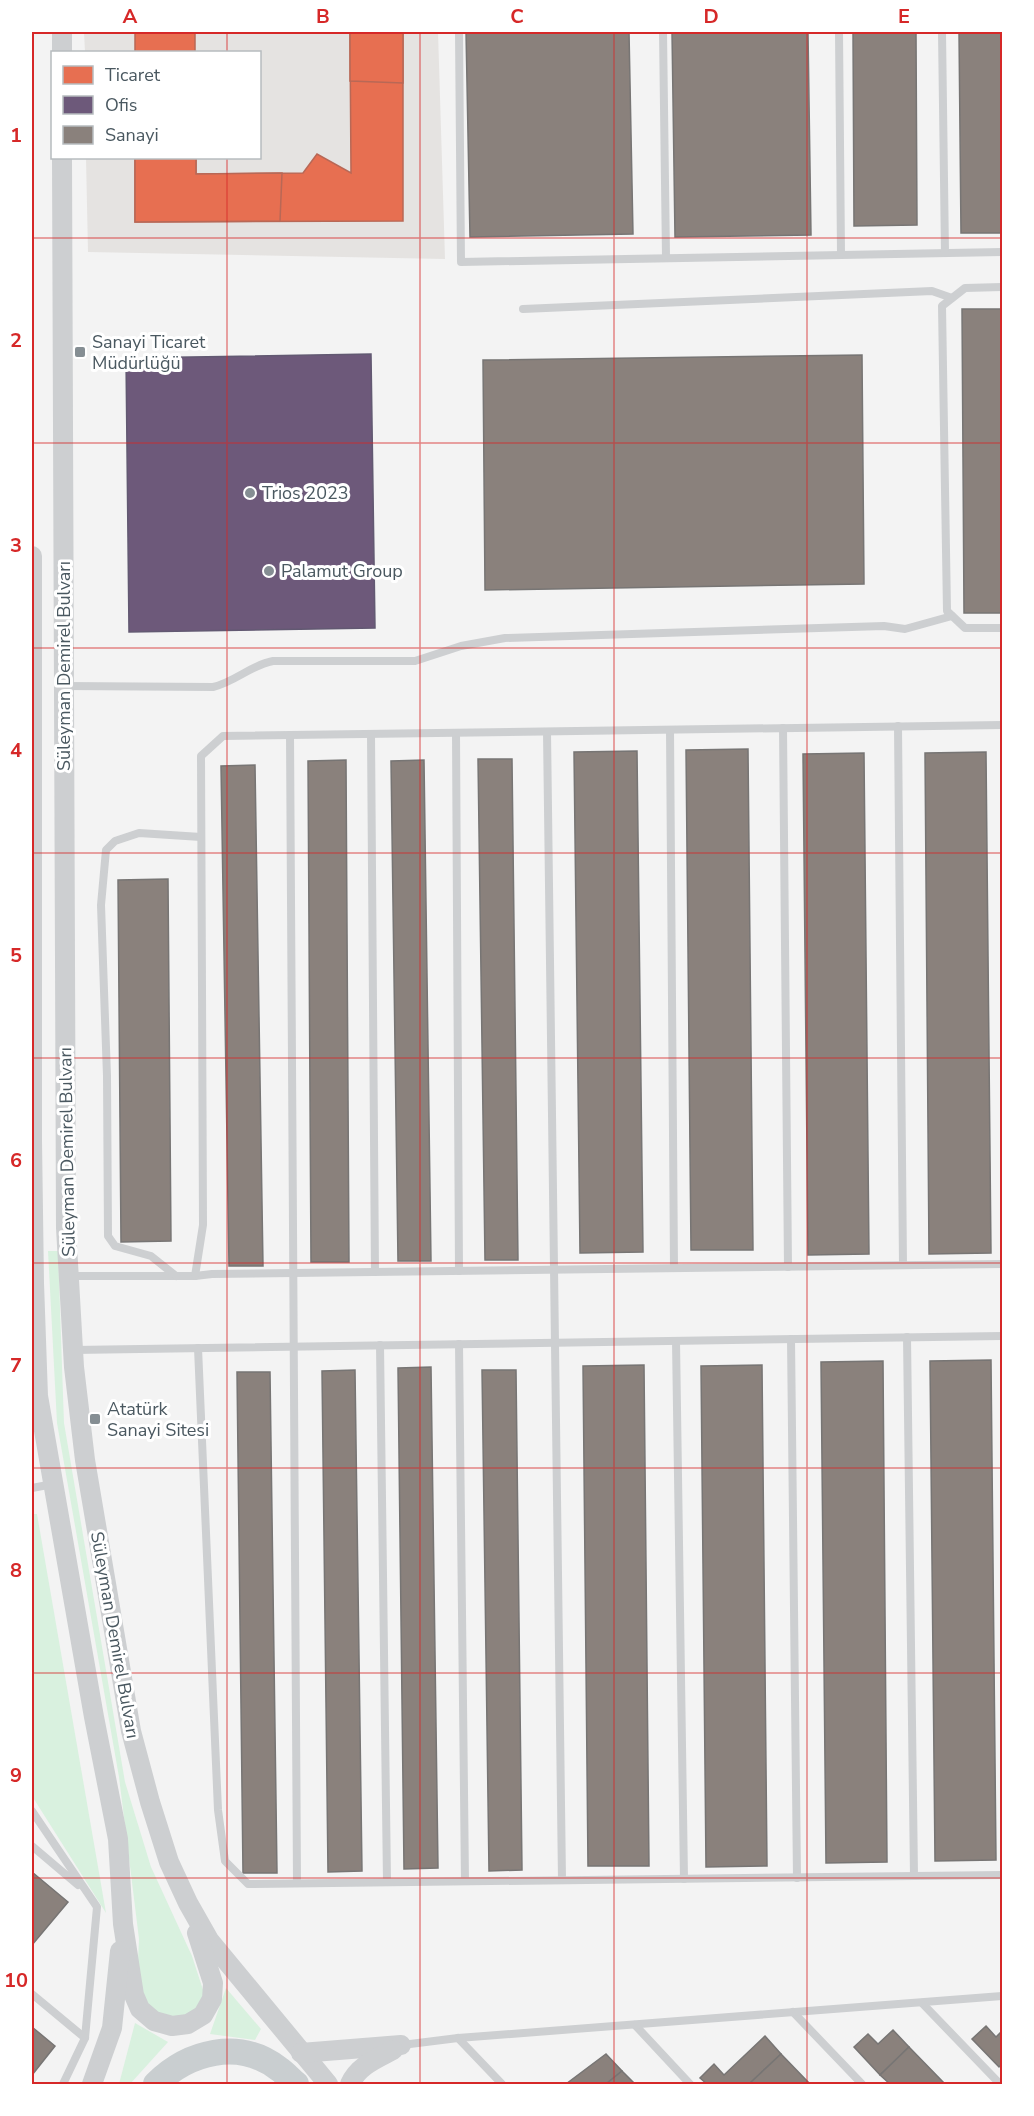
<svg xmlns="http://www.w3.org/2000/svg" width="1034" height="2116" font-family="'Nunito Sans',sans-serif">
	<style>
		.commercial { fill: #e5e3e1 }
		.green { fill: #d9f1df }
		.shops { fill: #e76f51; stroke: #b86856; stroke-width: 1.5 }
		.offices { fill: #6d597a; stroke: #625972; stroke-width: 1.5 }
		.industry { fill: #8a817c; stroke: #777574; stroke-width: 1.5 }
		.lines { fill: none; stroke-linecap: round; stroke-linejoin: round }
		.service { stroke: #cdcfd1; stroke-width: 8 }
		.tertiary { stroke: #cdcfd1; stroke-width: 20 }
		.primary { stroke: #c9ced0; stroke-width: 26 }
		.grid { fill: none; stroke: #d62828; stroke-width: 1.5; stroke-opacity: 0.55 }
		.poi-dot { fill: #858e93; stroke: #fff; stroke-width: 2 }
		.labels { text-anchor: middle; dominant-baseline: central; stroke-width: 6; stroke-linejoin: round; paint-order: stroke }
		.poi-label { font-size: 18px; fill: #4a5860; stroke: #fff; text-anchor: start }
		.street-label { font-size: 18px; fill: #4a5860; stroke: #fff }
		.neatline { fill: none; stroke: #d62828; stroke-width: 2 }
		.grid-label { font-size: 20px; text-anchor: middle; font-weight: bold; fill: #d62828 }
	</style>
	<rect width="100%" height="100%" fill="#f3f3f3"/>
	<!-- commercial -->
	<polygon class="commercial" points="84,32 438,32 445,259 88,252 86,158 260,158 260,52 85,52"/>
	<!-- green -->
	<g class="green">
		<polygon points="48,1251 58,1251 64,1423 125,1782 151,1867 192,1956 205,1996 197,2009 186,2017 171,2019 154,2012 142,2001 137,1981 139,1939 119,1777 57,1423"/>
		<polygon points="32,1514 37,1514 106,1913 32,1796"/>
		<polygon points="226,1988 261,2029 255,2040 210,2034"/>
		<polygon points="135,2023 168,2042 130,2084 119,2084"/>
	</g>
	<!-- shops -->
	<g class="shops">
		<rect x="135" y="32" width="60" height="20"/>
		<polygon points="350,32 403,32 403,221 135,222 135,158 196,158 196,174 303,173 317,154 351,173"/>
		<polygon points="350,32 403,32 403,83 350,81"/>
		<polygon points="135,158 196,158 196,174 282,173 280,221 135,222"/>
	</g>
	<!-- offices -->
	<polygon class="offices" points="371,354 375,628 129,632 126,358"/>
	<!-- industry -->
	<g class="industry">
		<polygon points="466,32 629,32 633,234 470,237"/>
		<polygon points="672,32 808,32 811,235 675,237"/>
		<polygon points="853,32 916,32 917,225 854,226"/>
		<polygon points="959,32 1002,32 1002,233 961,233"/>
		<polygon points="962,309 1002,309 1002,613 964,613"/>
		<polygon points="862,355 864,584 485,590 483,360"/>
		<polygon points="748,749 753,1250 691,1250 686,750"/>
		<polygon points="637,751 643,1252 580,1253 574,752"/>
		<polygon points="986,752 991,1253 929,1254 925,753"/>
		<polygon points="864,753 869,1254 808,1255 803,754"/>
		<polygon points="478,759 512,759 518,1260 485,1260"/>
		<polygon points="346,760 349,1262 311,1262 308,761"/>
		<polygon points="424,760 431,1261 398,1261 391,761"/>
		<polygon points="255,765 263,1266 229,1266 221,766"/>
		<polygon points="168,879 171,1241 121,1242 118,880"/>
		<polygon points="991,1360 996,1860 935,1861 930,1361"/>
		<polygon points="883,1361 887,1862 826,1863 821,1362"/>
		<polygon points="644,1365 649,1866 588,1866 583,1366"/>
		<polygon points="762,1365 767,1866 706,1867 701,1366"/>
		<polygon points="431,1367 438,1868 404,1869 398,1368"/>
		<polygon points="355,1370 362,1871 328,1872 322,1371"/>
		<polygon points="482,1370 516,1370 522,1870 489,1871"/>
		<polygon points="237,1372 270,1372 277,1873 243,1873"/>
		<polygon points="32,1872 68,1902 32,1945"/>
		<polygon points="986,2026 996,2037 1002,2031 1002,2064 999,2067 972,2039"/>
		<polygon points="32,2027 55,2046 32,2075"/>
		<polygon points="893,2030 909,2047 880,2075 854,2047 868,2034 878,2044"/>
		<polygon points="765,2036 781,2054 749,2084 707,2084 700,2078 714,2064 724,2075"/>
		<polygon points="909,2047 945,2084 890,2084 880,2075"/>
		<polygon points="606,2054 622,2071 606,2084 566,2084"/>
		<polygon points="781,2054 810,2084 749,2084"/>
		<polygon points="622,2071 635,2084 606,2084"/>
	</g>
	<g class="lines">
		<!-- service -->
		<g class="service">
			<polyline points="459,32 461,262 1002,252"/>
			<polyline points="663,32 666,257"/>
			<polyline points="839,32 841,254"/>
			<polyline points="942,32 945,253"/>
			<polyline points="1002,287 965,288 942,306 947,611 965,628 1002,628"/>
			<polyline points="523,309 932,291 952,298"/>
			<path d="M64,686L213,687C235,682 251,665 273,661H415L461,646L505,638L884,626L905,629L952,616"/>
			<polyline points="898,726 903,1265"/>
			<polyline points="783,728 788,1267"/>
			<polyline points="670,730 674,1268"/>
			<polyline points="547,732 562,1880"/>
			<polyline points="456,733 459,1271"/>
			<polyline points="371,734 375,1272"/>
			<polyline points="290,735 297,1883"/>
			<polyline points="69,1276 195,1276 212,1274 1002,1264"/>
			<polyline points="176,1276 151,1256 115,1246 108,1236 107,1076 101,905 106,850 115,841 139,833 201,837"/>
			<polyline points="195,1276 203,1225 201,756 223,736 1002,725"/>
			<polyline points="907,1337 914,1876"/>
			<polyline points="791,1339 797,1878"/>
			<polyline points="676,1341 684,1879"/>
			<polyline points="459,1344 465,1881"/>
			<polyline points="380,1345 387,1882"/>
			<polyline points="198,1348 218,1810 225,1861 248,1884 1002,1875"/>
			<polyline points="74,1350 1002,1336"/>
			<polyline points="32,1488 53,1484"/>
			<polyline points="32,1811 97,1907 85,2038 63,2084"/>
			<polyline points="32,1846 78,1885"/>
			<polyline points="32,1994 85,2038"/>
			<polyline points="922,2003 1000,2084"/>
			<polyline points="793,2012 862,2084"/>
			<polyline points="635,2025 690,2084"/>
			<polyline points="458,2038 502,2084"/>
			<polyline points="402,2045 458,2038 1002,1996"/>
		</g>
		<!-- tertiary -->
		<g class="tertiary">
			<polyline points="62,52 62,32"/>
			<polyline points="62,158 66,1228 74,1367 85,1460 131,1731 150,1802 169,1862 188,1903 209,1940 328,2084"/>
			<polyline points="32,556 32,1141 34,1283 38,1396 94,1717 118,1839 123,1924 134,1995 140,2009 154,2021 172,2026 188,2024 203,2015 212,1999 213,1983 197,1933"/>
			<polyline points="301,2053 401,2045"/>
			<polyline points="92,2084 112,2028 120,1951"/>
			<path d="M350,2084C358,2066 376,2059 393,2050"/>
		</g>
		<!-- primary -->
		<path class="primary" d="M156,2084C188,2052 239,2038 279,2069C285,2073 290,2079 296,2084"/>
	</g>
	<!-- grid -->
	<path class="grid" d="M227,32V52M420,32V2084M614,32V2084M807,32V2084M227,158V2084M32,238H1002M32,443H1002M32,648H1002M32,853H1002M32,1058H1002M32,1263H1002M32,1468H1002M32,1673H1002M32,1878H1002"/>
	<!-- markers -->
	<g class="poi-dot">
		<rect x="74" y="346" width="12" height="12" rx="3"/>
		<circle cx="250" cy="493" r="6"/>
		<circle cx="269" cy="571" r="6"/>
		<rect x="89" y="1413" width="12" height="12" rx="3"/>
	</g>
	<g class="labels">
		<!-- poi labels -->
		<g class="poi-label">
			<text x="92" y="342">Sanayi Ticaret<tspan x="92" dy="21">Müdürlüğü</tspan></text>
			<text x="262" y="493">Trios 2023</text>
			<text x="281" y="571">Palamut Group</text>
			<text x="107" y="1409">Atatürk<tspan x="107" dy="21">Sanayi Sitesi</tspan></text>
		</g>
		<!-- street labels -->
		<g class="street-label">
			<text transform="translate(64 666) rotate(-90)">Süleyman Demirel Bulvarı</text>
			<text transform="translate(67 1152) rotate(-91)">Süleyman Demirel Bulvarı</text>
			<text transform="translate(115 1635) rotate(80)">Süleyman Demirel Bulvarı</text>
		</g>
	</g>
	<!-- border -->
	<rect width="1034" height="2116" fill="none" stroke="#ffffff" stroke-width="66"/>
	<!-- legend -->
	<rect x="51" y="51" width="210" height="108" fill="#ffffff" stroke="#b7bcbf" stroke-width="1.5"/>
	<rect x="63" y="66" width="30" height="18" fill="#e76f51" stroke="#b7bcbf" stroke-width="1.5"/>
	<text x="105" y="81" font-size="18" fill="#4a5860">Ticaret</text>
	<rect x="63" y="96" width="30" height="18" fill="#6d597a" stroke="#b7bcbf" stroke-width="1.5"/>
	<text x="105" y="111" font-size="18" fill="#4a5860">Ofis</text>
	<rect x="63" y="126" width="30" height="18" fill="#8a817c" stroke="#b7bcbf" stroke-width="1.5"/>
	<text x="105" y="141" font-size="18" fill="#4a5860">Sanayi</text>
	<rect x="33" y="33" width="968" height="2050" class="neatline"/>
	<g class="grid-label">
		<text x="130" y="23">A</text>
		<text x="323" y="23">B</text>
		<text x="517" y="23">C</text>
		<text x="711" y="23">D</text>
		<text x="904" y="23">E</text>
		<text x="16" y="142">1</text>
		<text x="16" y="347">2</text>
		<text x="16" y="552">3</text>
		<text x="16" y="757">4</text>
		<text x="16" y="962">5</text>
		<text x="16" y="1167">6</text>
		<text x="16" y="1372">7</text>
		<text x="16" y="1577">8</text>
		<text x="16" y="1782">9</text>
		<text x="16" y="1987">10</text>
	</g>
</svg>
